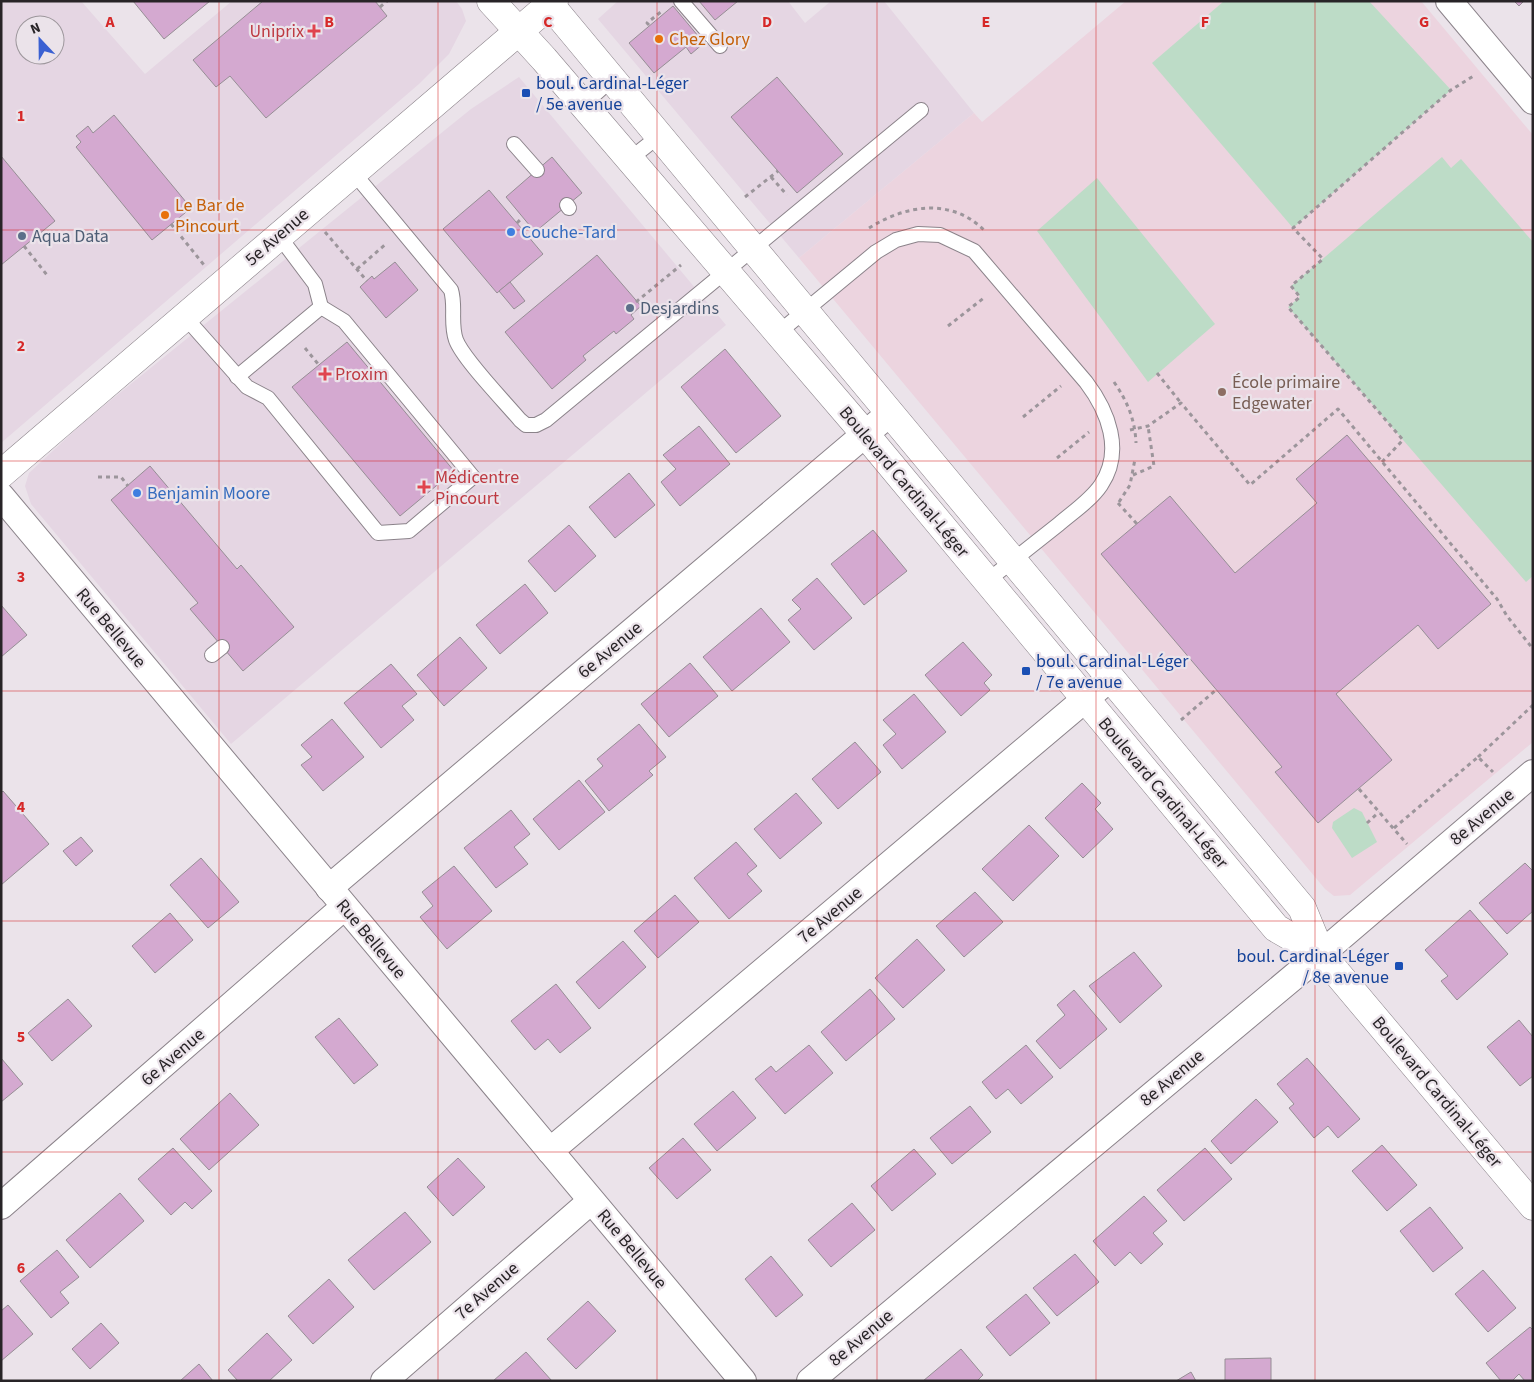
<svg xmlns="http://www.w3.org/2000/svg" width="1534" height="1382" font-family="'Source Sans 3',sans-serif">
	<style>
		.built { fill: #e5d6e3; fill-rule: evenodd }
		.education { fill: #ecd4df }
		.green { fill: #bddcc7 }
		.building { fill: #d4a9d0; stroke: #968e95 }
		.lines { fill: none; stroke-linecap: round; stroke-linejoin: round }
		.service-casing { stroke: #8b838a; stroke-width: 16 }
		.minor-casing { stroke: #8b838a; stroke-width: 28 }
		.tertiary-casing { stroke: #8b838a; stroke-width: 29 }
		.path { stroke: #9c959b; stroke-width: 3; stroke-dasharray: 4 4; stroke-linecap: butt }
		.service { stroke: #fff; stroke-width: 14 }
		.minor { stroke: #fff; stroke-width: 26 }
		.tertiary { stroke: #fff; stroke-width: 28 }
		.grid { fill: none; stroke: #d62828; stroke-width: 1; stroke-opacity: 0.55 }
		.health-dot { fill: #e0444e; stroke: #ebe3ea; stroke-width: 2 }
		.food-dot { fill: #e8710a; stroke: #ebe3ea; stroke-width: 2 }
		.transit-dot { fill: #1a4fb4; stroke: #ebe3ea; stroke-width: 2 }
		.shop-dot { fill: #3f7fe0; stroke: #ebe3ea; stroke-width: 2 }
		.service-dot { fill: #5c6f8a; stroke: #ebe3ea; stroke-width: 2 }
		.education-dot { fill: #8d6e63; stroke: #ebe3ea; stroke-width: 2 }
		.labels { text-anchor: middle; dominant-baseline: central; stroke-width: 4.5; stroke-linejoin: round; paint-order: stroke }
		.health-label { font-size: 18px; fill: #be3a42; stroke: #ebe3ea; text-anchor: start }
		.food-label { font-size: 18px; fill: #c56008; stroke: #ebe3ea; text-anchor: start }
		.transit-label { font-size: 18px; fill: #164399; stroke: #ebe3ea; text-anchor: start }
		.shop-label { font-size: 18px; fill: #366cbe; stroke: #ebe3ea; text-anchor: start }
		.service-label { font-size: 18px; fill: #4e5e75; stroke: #ebe3ea; text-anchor: start }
		.street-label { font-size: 18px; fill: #282427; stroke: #ebe3ea }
		.education-label { font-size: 18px; fill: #785e54; stroke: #ebe3ea; text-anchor: start }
		.grid-label { font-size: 16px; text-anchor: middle; font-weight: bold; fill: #d62828; stroke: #ebe3ea; stroke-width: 4.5; stroke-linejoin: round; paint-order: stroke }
	</style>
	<rect width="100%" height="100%" fill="#ebe3ea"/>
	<!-- built -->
	<g class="built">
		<path d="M1,1H81L145,74L232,1H456L462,9L466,21L449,54L419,84L1,443ZM25,25H55V55H25Z"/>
		<polygon points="618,1 788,1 805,23 831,1 884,1 974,113 799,258 598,19"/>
		<polygon points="519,77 726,325 231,744 31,504 25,486 29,473 85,421 471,109"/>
	</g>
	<!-- education -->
	<polygon class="education" points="1126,1 1421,1 1533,135 1533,742 1350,895 1334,896 1325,889 799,258 974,113 982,122"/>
	<!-- green -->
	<g class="green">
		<polygon points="1224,1 1369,1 1451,90 1293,228 1152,63"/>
		<polygon points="1442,157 1451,168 1461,159 1533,242 1533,576 1526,582 1288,307 1300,297 1291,286"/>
		<polygon points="1097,178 1215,324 1148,382 1037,231"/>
		<polygon points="1354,808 1362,812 1377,842 1352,858 1332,828 1333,822"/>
	</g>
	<!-- building -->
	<g class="building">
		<polygon points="133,1 210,1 164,39"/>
		<polygon points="263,1 375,1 387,16 266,118 230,76 216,87 193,60"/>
		<polygon points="699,1 738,1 715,20"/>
		<polygon points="1514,1 1524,1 1519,6"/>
		<polygon points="673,6 704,43 691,54 686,47 654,73 629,43"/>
		<polygon points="777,77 843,154 797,193 731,117"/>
		<polygon points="114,115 191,208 152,240 76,147 81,142 76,136 88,126 93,133"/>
		<polygon points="1,156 55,221 1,265"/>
		<polygon points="552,157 582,193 535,232 506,197"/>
		<polygon points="489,190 543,254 497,293 443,229"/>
		<polygon points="597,255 641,306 631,315 634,319 616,334 614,331 583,356 586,360 552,389 505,332"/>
		<polygon points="395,262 418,290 386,318 360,287 372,276 374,279"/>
		<polygon points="510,282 525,301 514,309 499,291"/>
		<polygon points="347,342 454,471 400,516 292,387"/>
		<polygon points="725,349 781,416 736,453 681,387"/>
		<polygon points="699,426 730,464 680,506 661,482 676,469 663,455"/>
		<polygon points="1347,435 1491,604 1438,649 1418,625 1336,694 1392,760 1318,823 1275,772 1282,767 1101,554 1170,496 1235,573 1317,503 1296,479"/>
		<polygon points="150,466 237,569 241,565 294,627 243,671 190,609 198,603 111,500"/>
		<polygon points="629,473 655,505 615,538 589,507"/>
		<polygon points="569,525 596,556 555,592 528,561"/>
		<polygon points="873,530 907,571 864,605 831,564"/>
		<polygon points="817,578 852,618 814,650 788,620 801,609 792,600"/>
		<polygon points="525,584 548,613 500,654 476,625"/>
		<polygon points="1,605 27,635 1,657"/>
		<polygon points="761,608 790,642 732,691 703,657"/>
		<polygon points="460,637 487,668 444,706 417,675"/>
		<polygon points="963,642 992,675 984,683 990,690 961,716 925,675"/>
		<polygon points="690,663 718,696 669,737 641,704"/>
		<polygon points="391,664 417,694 402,706 414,720 381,748 344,703"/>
		<polygon points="914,694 946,732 902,769 883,745 896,734 883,720"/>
		<polygon points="332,719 364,757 323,791 301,765 312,757 301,745"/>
		<polygon points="639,724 666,757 649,771 653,775 609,811 585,781 603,766 597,759"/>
		<polygon points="855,742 881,772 838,809 812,779"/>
		<polygon points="579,780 605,812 559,850 533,819"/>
		<polygon points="1082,783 1101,803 1095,809 1113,829 1083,858 1045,818"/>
		<polygon points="3,791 49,844 1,885 1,793"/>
		<polygon points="796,793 822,823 780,859 754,829"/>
		<polygon points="511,810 530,834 514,847 528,864 496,888 464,848"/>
		<polygon points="1029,825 1059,856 1013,901 982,869"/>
		<polygon points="81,837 93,851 76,866 63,851"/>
		<polygon points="736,842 757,866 747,874 762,891 729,919 694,878"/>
		<polygon points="201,858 239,902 208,928 170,885"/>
		<polygon points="1525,863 1533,871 1533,911 1507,934 1479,903"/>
		<polygon points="454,866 492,911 447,949 420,917 433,906 422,892"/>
		<polygon points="975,892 1003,922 964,957 936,926"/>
		<polygon points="675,895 699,922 658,958 634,931"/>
		<polygon points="1470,910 1508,954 1457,1000 1441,981 1448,976 1425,950"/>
		<polygon points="170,913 193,940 155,973 132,946"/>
		<polygon points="917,939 945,970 903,1008 875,978"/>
		<polygon points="623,941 646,967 599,1009 576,982"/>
		<polygon points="1134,952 1162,986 1120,1023 1089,986"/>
		<polygon points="556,984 591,1028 560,1053 548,1039 535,1050 511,1021"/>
		<polygon points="870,989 895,1019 846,1061 821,1032"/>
		<polygon points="1074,990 1107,1029 1060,1069 1036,1041 1065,1015 1057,1005"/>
		<polygon points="68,999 92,1026 52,1061 28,1033"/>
		<polygon points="339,1018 378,1065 354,1084 315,1037"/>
		<polygon points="1519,1020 1533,1037 1533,1076 1520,1086 1487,1047"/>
		<polygon points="809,1045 833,1073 785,1114 755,1079 771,1066 776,1072"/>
		<polygon points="1026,1045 1053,1077 1021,1104 1008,1089 996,1099 982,1082"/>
		<polygon points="1,1058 23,1084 1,1102"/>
		<polygon points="1307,1058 1360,1119 1338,1138 1328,1126 1314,1138 1289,1108 1294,1104 1277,1084"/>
		<polygon points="733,1091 756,1118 717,1151 694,1124"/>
		<polygon points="230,1093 259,1125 209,1170 180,1139"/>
		<polygon points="1256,1099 1278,1122 1231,1164 1211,1141"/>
		<polygon points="970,1106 991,1132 952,1164 930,1138"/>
		<polygon points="683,1138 711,1170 677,1199 649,1168"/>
		<polygon points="1382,1145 1417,1185 1387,1211 1352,1171"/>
		<polygon points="173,1148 212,1191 192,1209 185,1202 171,1215 138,1179"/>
		<polygon points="1205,1148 1232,1179 1184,1221 1157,1190"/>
		<polygon points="914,1149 936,1174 892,1211 871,1186"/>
		<polygon points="458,1158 485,1187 453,1216 427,1187"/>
		<polygon points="120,1193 144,1221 90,1268 66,1240"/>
		<polygon points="1144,1196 1167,1221 1153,1233 1163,1244 1141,1264 1130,1252 1115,1266 1093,1241"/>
		<polygon points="852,1203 875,1230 831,1267 808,1240"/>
		<polygon points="1430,1207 1463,1248 1433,1272 1400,1231"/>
		<polygon points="405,1212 431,1242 374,1290 348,1260"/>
		<polygon points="57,1250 79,1277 60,1292 69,1303 51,1318 20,1281"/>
		<polygon points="1075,1254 1099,1282 1057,1316 1033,1288"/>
		<polygon points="771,1256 803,1295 776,1317 745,1279"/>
		<polygon points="1483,1270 1516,1308 1488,1332 1455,1294"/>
		<polygon points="329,1279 354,1307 313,1344 288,1316"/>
		<polygon points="1026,1294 1050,1323 1010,1356 986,1327"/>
		<polygon points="588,1301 616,1331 576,1369 547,1339"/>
		<polygon points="8,1305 33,1334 1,1361 1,1311"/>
		<polygon points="101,1323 119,1343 90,1369 72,1349"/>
		<polygon points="1530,1327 1533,1330 1533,1381 1525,1381 1519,1374 1512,1381 1501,1381 1486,1363"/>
		<polygon points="267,1333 292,1360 269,1381 238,1381 228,1370"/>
		<polygon points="961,1349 983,1375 977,1381 923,1381"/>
		<polygon points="526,1352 552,1381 493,1381"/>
		<polygon points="1271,1358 1271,1381 1225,1381 1225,1359"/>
		<polygon points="199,1364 213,1381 180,1381"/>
		<polygon points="1191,1372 1196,1381 1176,1381"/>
	</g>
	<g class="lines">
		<defs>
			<g id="service">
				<polyline points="681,1 720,46"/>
				<polyline points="583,105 612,79"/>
				<polyline points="514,144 537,170"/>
				<polyline points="630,159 659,136"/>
				<path d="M353,172L451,290C456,306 450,324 456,340C463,359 505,402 520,420L526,425H536L546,420L921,110"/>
				<polyline points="567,205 569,208"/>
				<polyline points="185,317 247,387 268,398 378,533 409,531 473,477 344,321 321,307"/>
				<path d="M778,333L876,252L896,240L918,234L940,235L974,251L1086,382C1108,411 1124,451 1101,485C1091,500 1073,512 1059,524C1035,543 1011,562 987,581"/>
				<polyline points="237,377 321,307 315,284 279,236"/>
				<polyline points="212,655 222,647"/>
			</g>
			<g id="minor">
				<polyline points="1449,1 1533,101"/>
				<polyline points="1,496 743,1381"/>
				<polyline points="329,888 890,413"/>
				<polyline points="550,1151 1109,679"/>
				<polyline points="1,1206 344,907"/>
				<polyline points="384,1381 591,1201"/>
				<polyline points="810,1381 1321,954 1533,773"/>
			</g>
			<g id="tertiary">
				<polyline points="491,1 544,59 865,434 1276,928 1321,954"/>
				<polyline points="547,1 1302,908 1321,954 1533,1206"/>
				<polyline points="1,474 554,1"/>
			</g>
		</defs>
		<!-- service casing -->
		<use href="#service" class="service-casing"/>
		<!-- minor casing -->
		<use href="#minor" class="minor-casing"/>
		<!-- tertiary casing -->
		<use href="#tertiary" class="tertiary-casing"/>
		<!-- path -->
		<g class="path">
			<polyline points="380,7 387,1"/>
			<polyline points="649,25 647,23 662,11"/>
			<polyline points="771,177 787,195"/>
			<polyline points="745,197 778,171"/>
			<polyline points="517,223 522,218"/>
			<polyline points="171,224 204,265"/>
			<path d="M869,228C906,205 951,197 985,231"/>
			<polyline points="325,232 367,281"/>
			<polyline points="24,246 47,275"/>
			<polyline points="357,269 387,243"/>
			<polyline points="636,302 681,265"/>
			<polyline points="948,326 985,297"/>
			<polyline points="305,348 319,365"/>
			<polyline points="1157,373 1181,403"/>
			<path d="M1114,382C1127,401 1135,419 1136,443"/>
			<polyline points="1023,417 1061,386"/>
			<polyline points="1130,430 1148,426 1181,403 1250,485 1338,409 1497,599 1507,616 1533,649"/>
			<polyline points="1057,458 1089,432"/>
			<polyline points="1382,462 1403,440 1288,307 1300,297 1291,286 1323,259 1293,228 1451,90 1475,75"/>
			<polyline points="1133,475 1154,466 1148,426"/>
			<polyline points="98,477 121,477 128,486"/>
			<polyline points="1119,502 1130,485 1135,459"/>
			<polyline points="1118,503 1137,524"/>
			<polyline points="1181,720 1216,690"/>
			<polyline points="1478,757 1533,705"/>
			<polyline points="1359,789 1407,844"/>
			<polyline points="1367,823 1379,812"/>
			<polyline points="1394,828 1478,757 1493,772"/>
		</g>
		<!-- service -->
		<use href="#service" class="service"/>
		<!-- minor -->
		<use href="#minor" class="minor"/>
		<!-- tertiary -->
		<use href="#tertiary" class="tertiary"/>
	</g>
	<!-- grid -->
	<path class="grid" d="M219,1V1381M438,1V1381M657,1V1381M877,1V1381M1096,1V1381M1315,1V1381M1,230H1533M1,461H1533M1,691H1533M1,921H1533M1,1152H1533"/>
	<!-- markers -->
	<g class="health-dot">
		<path d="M311.5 23.5h5v5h5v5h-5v5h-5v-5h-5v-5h5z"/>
		<path d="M322.5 366.5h5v5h5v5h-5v5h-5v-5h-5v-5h5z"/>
		<path d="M421.5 479.5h5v5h5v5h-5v5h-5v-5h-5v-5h5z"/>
	</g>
	<g class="food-dot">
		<circle cx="659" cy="39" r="5"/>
		<circle cx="165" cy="215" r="5"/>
	</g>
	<g class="transit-dot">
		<rect x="521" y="88" width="10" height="10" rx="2.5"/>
		<rect x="1021" y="666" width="10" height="10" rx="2.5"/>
		<rect x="1394" y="961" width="10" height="10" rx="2.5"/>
	</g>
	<g class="shop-dot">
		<circle cx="511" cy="232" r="5"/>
		<circle cx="137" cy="493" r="5"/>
	</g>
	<g class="service-dot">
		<circle cx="22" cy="236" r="5"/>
		<circle cx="630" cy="308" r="5"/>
	</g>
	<circle class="education-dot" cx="1222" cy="392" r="5"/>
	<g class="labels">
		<!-- health labels -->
		<g class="health-label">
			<text x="304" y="31" text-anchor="end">Uniprix</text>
			<text x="335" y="374">Proxim</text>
			<text x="435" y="477">Médicentre<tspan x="435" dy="21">Pincourt</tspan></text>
		</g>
		<!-- food labels -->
		<g class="food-label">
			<text x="669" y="39">Chez Glory</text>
			<text x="175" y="205">Le Bar de<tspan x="175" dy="21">Pincourt</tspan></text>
		</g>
		<!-- transit labels -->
		<g class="transit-label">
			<text x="536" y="83">boul. Cardinal-Léger<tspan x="536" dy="21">/ 5e avenue</tspan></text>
			<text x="1036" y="661">boul. Cardinal-Léger<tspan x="1036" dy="21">/ 7e avenue</tspan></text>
			<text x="1389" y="956" text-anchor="end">boul. Cardinal-Léger<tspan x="1389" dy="21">/ 8e avenue</tspan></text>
		</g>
		<!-- shop labels -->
		<g class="shop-label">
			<text x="521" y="232">Couche-Tard</text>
			<text x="147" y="493">Benjamin Moore</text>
		</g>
		<!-- service labels -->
		<g class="service-label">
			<text x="32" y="236">Aqua Data</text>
			<text x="640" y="308">Desjardins</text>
		</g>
		<!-- street labels -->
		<g class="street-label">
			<text transform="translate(277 237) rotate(-41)">5e Avenue</text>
			<text transform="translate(904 482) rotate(50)">Boulevard Cardinal-Léger</text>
			<text transform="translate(111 628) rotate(50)">Rue Bellevue</text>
			<text transform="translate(610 650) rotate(-40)">6e Avenue</text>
			<text transform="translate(1163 793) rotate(50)">Boulevard Cardinal-Léger</text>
			<text transform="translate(1482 817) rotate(-40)">8e Avenue</text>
			<text transform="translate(830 915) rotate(-40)">7e Avenue</text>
			<text transform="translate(371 939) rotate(50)">Rue Bellevue</text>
			<text transform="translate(173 1057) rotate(-41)">6e Avenue</text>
			<text transform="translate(1172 1078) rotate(-40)">8e Avenue</text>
			<text transform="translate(1437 1092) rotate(50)">Boulevard Cardinal-Léger</text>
			<text transform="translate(632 1249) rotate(50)">Rue Bellevue</text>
			<text transform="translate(487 1291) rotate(-41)">7e Avenue</text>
			<text transform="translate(861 1338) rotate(-40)">8e Avenue</text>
		</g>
		<!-- education labels -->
		<g class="education-label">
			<text x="1232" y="382">École primaire<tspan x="1232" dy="21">Edgewater</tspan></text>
		</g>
	</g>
	<g class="grid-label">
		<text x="110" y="27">A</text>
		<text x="329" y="27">B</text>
		<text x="548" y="27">C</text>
		<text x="767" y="27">D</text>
		<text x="986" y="27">E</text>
		<text x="1205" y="27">F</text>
		<text x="1424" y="27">G</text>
		<text x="21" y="121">1</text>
		<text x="21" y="351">2</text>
		<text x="21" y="582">3</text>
		<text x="21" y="812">4</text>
		<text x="21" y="1042">5</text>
		<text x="21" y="1273">6</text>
	</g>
	<!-- border -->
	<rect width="1534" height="1382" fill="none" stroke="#282427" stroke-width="5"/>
	<!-- north arrow -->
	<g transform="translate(40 40) rotate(338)"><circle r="24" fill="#ebe3ea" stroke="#9d979c"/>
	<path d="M0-4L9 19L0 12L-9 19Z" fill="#3a60d2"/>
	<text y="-8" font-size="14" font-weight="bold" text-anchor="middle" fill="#282427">N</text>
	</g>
</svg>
